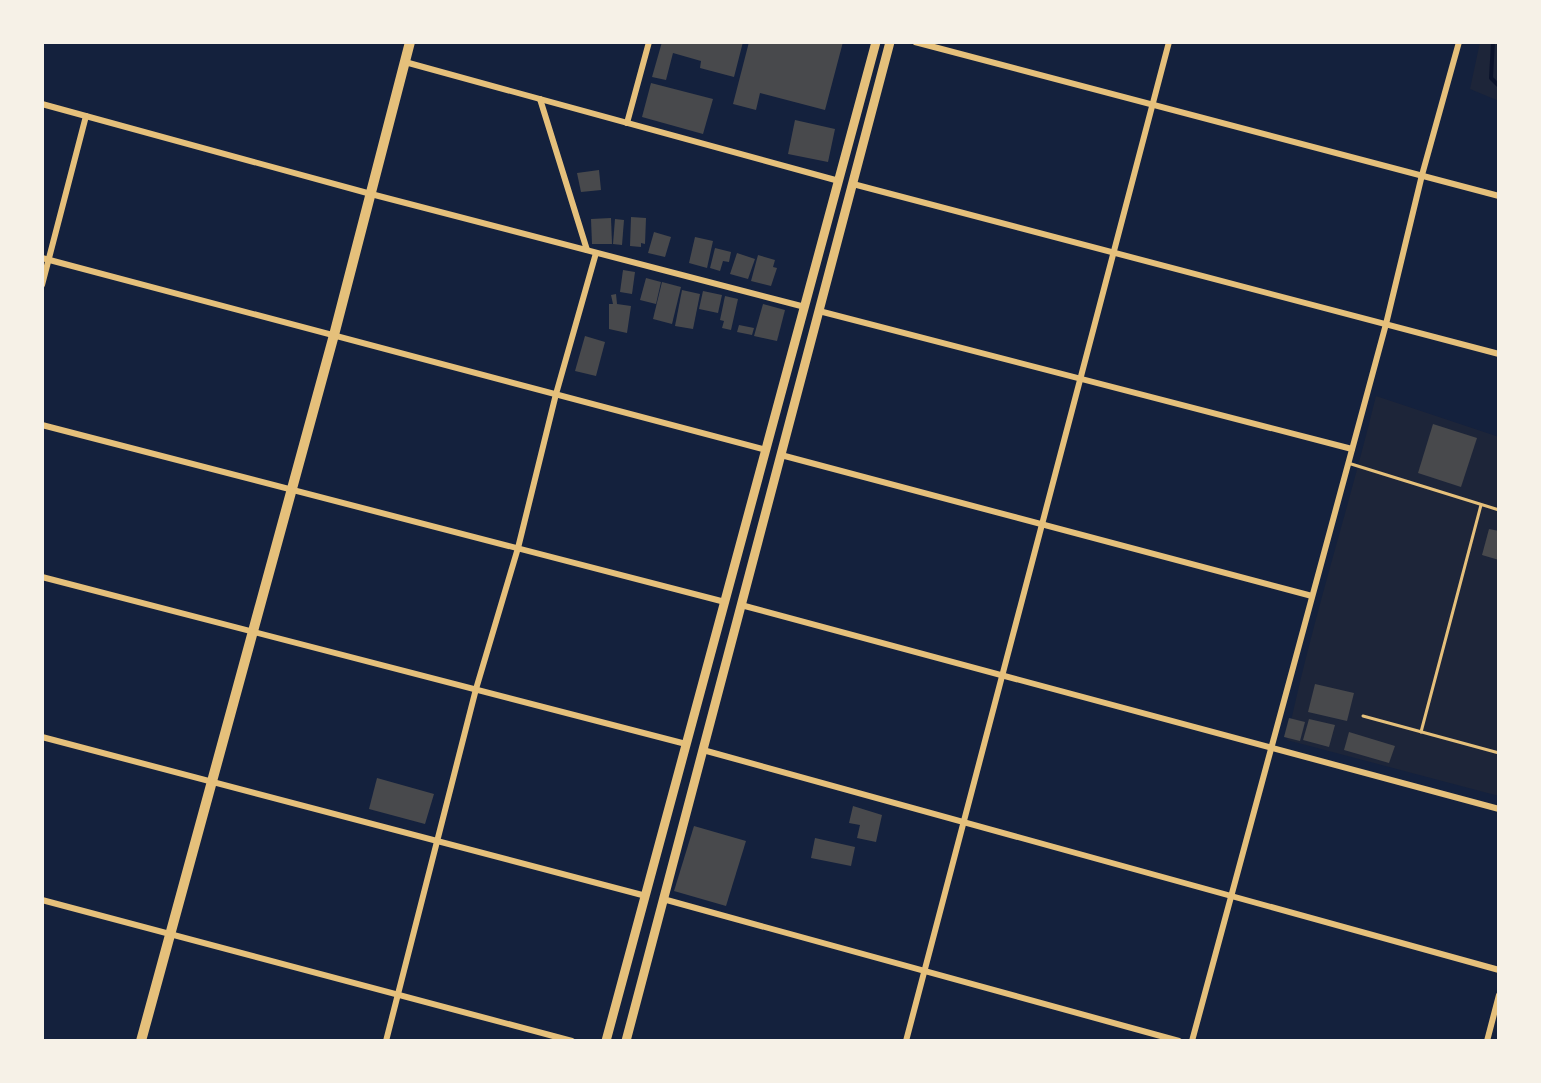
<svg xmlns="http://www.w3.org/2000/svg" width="1541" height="1083" font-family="Jost,sans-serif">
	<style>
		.green { fill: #1d2539 }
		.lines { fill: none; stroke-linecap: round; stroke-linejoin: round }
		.stream { stroke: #0b132b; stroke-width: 4 }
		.building { fill: #48494c }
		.service { stroke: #e5c07b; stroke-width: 3 }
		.minor { stroke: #e5c07b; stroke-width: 6 }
		.secondary { stroke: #e5c07b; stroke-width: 9 }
		.primary { stroke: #e5c07b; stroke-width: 10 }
	</style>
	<rect width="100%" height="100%" fill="#14213d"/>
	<!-- green -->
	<g class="green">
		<polygon points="1480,42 1499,42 1499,101 1470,89"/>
		<path d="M1376,396L1499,437V796L1287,740C1311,624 1348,511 1376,396Z"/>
	</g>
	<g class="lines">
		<!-- stream -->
		<polyline class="stream" points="1493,42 1491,78 1499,86"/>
	</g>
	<!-- building -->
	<g class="building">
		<polygon points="662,42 743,42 734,77 700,68 701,61 673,53 666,80 652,77"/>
		<polygon points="749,42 843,42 825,110 760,93 756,110 733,104"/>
		<polygon points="651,83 713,99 703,134 642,117"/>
		<polygon points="795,120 835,129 828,162 788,154"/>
		<polygon points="599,170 601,190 581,192 577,173"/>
		<polygon points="631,217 646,218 645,244 641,243 641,247 630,246"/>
		<polygon points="611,218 612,244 592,244 591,219"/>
		<polygon points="615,219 624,220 622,245 613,244"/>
		<polygon points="654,232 671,237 665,257 648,253"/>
		<polygon points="695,237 713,241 707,268 689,263"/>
		<polygon points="715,248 731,252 729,262 723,261 720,271 710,268"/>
		<polygon points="737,253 755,259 748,279 730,274"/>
		<polygon points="758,255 775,260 773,267 777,268 771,286 751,281"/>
		<polygon points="623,270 635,272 632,294 620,292"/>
		<polygon points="646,278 661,282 656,304 640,300"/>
		<polygon points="662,282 681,287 672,324 653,319"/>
		<polygon points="682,290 700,294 693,329 675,326"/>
		<polygon points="703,291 722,295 718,313 699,309"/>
		<polygon points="616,294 617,304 631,306 627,333 609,329 609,304 613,304 611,295"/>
		<polygon points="725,296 738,299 731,330 722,328 724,321 720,320"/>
		<polygon points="763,304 785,310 777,341 754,336"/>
		<polygon points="739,325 754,328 752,335 737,332"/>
		<polygon points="585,336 605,342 596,376 575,371"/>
		<polygon points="1433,424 1477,438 1461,487 1418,473"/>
		<polygon points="1489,529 1499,531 1499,560 1482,555"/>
		<polygon points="1315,684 1354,693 1347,721 1308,712"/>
		<polygon points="1289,718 1305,722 1300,741 1284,737"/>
		<polygon points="1309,719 1335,725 1329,747 1303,740"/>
		<polygon points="1349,732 1395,746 1389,763 1344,750"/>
		<polygon points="377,778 434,794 425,824 369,809"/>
		<polygon points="853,806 882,815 876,842 857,838 860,825 849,823"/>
		<polygon points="694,826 746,841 726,906 674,891"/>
		<polygon points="815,838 855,847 851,866 811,858"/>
	</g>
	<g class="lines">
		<!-- service -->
		<g class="service">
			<polyline points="1348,463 1499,510"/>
			<polyline points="1363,716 1499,753"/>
			<polyline points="1421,732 1481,505"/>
		</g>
		<!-- minor -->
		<g class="minor">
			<polyline points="915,42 1499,196"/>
			<polyline points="405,62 839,181"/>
			<polyline points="540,99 587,250"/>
			<polyline points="42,104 371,194 805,307"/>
			<polyline points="627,123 649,42"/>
			<polyline points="853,184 1499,354"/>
			<polyline points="42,258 766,450"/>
			<polyline points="42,285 86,116"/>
			<polyline points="819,311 1352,449"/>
			<polyline points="42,425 725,602"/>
			<polyline points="781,455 1312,596"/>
			<polyline points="42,577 686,744"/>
			<polyline points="741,605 1499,809"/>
			<polyline points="42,737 646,896"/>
			<polyline points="703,750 1499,970"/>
			<polyline points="663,899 1179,1041"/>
			<polyline points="42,900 572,1041"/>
			<polyline points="386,1041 476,689 518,548 556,394 596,253"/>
			<polyline points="906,1041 1169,42"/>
			<polyline points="1192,1041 1386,324 1422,175 1459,42"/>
			<polyline points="1487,1041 1499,995"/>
		</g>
		<!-- secondary -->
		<g class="secondary">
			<polyline points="606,1041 876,42"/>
			<polyline points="626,1041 890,42"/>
		</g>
		<!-- primary -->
		<polyline class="primary" points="141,1041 334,335 410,42"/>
	</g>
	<!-- border -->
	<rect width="1541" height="1083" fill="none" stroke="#f6f1e7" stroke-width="88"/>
</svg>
